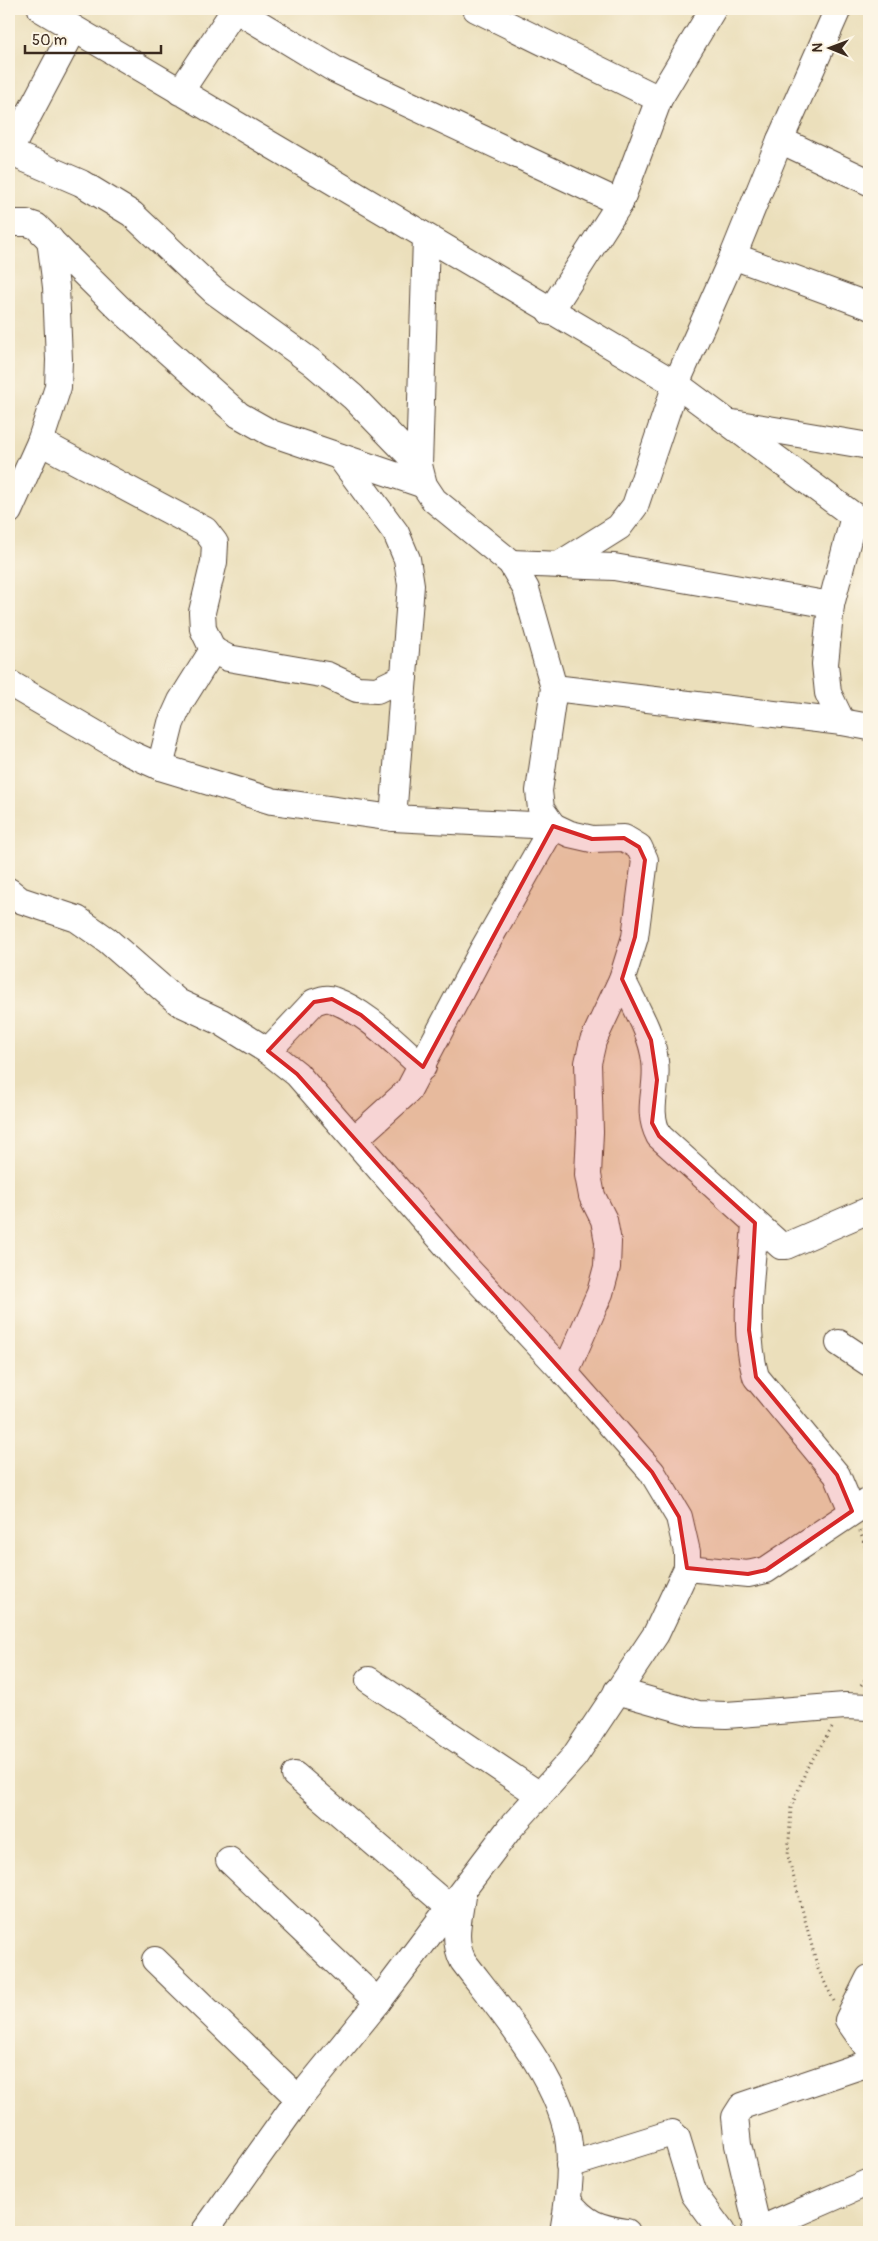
<svg xmlns="http://www.w3.org/2000/svg" width="878" height="2241" font-family="Pangolin,sans-serif">
	<style>
		.lines { fill: none; stroke-linecap: round; stroke-linejoin: round }
		.minor-casing { stroke: #554536; stroke-width: 28 }
		.path { stroke: #554536; stroke-width: 3; stroke-dasharray: 1 4; stroke-linecap: butt }
		.minor { stroke: #fff; stroke-width: 26 }
		.marked { fill: #d62828; fill-opacity: 0.2; stroke: #d62828; stroke-width: 4; stroke-linejoin: round }
	</style>
	<rect width="100%" height="100%" fill="#fcf5e5"/>
	<filter id="ink" filterUnits="userSpaceOnUse"><feTurbulence type="fractalNoise" baseFrequency=".02" numOctaves="2"/><feDisplacementMap in="SourceGraphic" scale="10" xChannelSelector="R" yChannelSelector="G"/><feConvolveMatrix kernelMatrix="1 2 1 2 8 2 1 2 1" color-interpolation-filters="sRGB"/></filter>
	<filter id="wash" filterUnits="userSpaceOnUse"><feTurbulence type="fractalNoise" baseFrequency=".0096" numOctaves="4" result="noise"/><feDisplacementMap in="SourceGraphic" scale="20" xChannelSelector="R" yChannelSelector="G"/><feGaussianBlur stdDeviation="1.12" result="paint"/><feColorMatrix in="noise" values="0 0 0 0 0 0 0 0 0 0 0 0 0 0 0 0 0 1.4 0 .05"/><feComposite in="paint" operator="in"/></filter>
	<g filter="url(#wash)">
		<rect width="100%" height="100%" fill="#ebdfbb"/>
	</g>
	<g filter="url(#ink)">
		<g class="lines">
			<defs>
				<g id="minor">
					<polyline points="41,9 676,384 869,527"/>
					<polyline points="235,9 336,70 620,203"/>
					<polyline points="476,9 659,99"/>
					<polyline points="180,92 235,9"/>
					<polyline points="780,140 869,182"/>
					<polyline points="9,152 81,183 132,214 215,292 313,363 353,397 419,465"/>
					<polyline points="9,152 74,29"/>
					<polyline points="9,223 27,223 36,226 119,308 239,415 271,433 424,485"/>
					<polyline points="426,238 419,465 424,485 434,500 511,563 526,589 554,688 539,791 541,809 553,826"/>
					<polyline points="733,256 869,306"/>
					<polyline points="550,312 620,203 659,99 713,9"/>
					<polyline points="733,423 869,446"/>
					<polyline points="40,442 205,530 215,543 214,562 202,612 203,629 213,650 228,658 327,675 357,689 377,690 404,677"/>
					<polyline points="340,457 396,533 407,559 411,585 393,818"/>
					<polyline points="9,511 40,442 58,387 59,360 56,287 50,239"/>
					<polyline points="511,563 614,567 831,605 854,516"/>
					<polyline points="560,564 619,527 635,506 676,384 733,256 780,140 838,9"/>
					<polyline points="831,605 825,664 828,693 842,722"/>
					<polyline points="9,683 129,753 160,767 272,801 393,818 553,826 570,834 592,839 624,838 639,847 645,860 635,937 622,979 593,1041 588,1063 590,1132 588,1175 592,1196 604,1220 608,1242 607,1267 600,1293 565,1373"/>
					<polyline points="554,688 842,722 869,727"/>
					<polyline points="160,767 171,723 181,701 213,650"/>
					<polyline points="9,891 20,900 77,919 107,940 178,1002 221,1022 268,1051 297,1074 459,1260 565,1373 652,1472 679,1517 687,1552 687,1568 656,1634 574,1757 510,1828 378,2002 299,2099 204,2232"/>
					<path d="M622,979C634,1005 652,1032 655,1061C659,1089 645,1109 659,1136L781,1246H786L869,1210"/>
					<path d="M268,1051L314,1002C321,1000 326,997 333,1000C367,1012 396,1044 423,1067"/>
					<polyline points="355,1139 408,1091 481,953 553,826"/>
					<path d="M755,1223C752,1272 742,1328 756,1377L837,1475L852,1511"/>
					<polyline points="839,1343 869,1363"/>
					<polyline points="687,1568 748,1574 766,1570 869,1501"/>
					<polyline points="369,1680 538,1794"/>
					<polyline points="617,1691 698,1714 726,1715 845,1706 869,1707"/>
					<polyline points="295,1775 450,1908"/>
					<polyline points="229,1860 378,2002"/>
					<path d="M462,1896C459,1919 452,1939 463,1961C500,2010 563,2082 569,2145C572,2173 568,2204 563,2232"/>
					<polyline points="155,1960 299,2099"/>
					<polyline points="869,1978 848,2020 869,2050"/>
					<polyline points="569,2165 672,2133 677,2138 694,2194 722,2232"/>
					<path d="M568,2201C586,2224 599,2228 627,2232"/>
					<polyline points="758,2230 738,2145 735,2117 742,2106 869,2063"/>
					<polyline points="754,2232 869,2182"/>
				</g>
			</defs>
			<!-- minor casing -->
			<use href="#minor" class="minor-casing"/>
			<!-- path -->
			<g class="path">
				<polyline points="860,1531 869,1557"/>
				<polyline points="861,1685 869,1674"/>
				<polyline points="832,1728 807,1768 791,1808 788,1856 818,1969 834,2001"/>
			</g>
			<!-- minor -->
			<use href="#minor" class="minor"/>
		</g>
	</g>
	<!-- marked area -->
	<path class="marked" d="M553,826L592,839L624,838L639,847L645,860L635,937L622,979L651,1040L657,1080L652,1123L659,1136L755,1223L749,1330L756,1377L837,1475L852,1511L766,1570L748,1574L687,1568L679,1517L652,1472L297,1074L268,1051L314,1002L332,999L361,1015L423,1067Z"/>
	<!-- margin -->
	<rect width="878" height="2241" fill="none" stroke="#fcf5e5" stroke-width="30"/>
	<!-- north arrow -->
	<g transform="translate(830 48) rotate(271)" stroke="#fcf5e5" stroke-width="4" paint-order="stroke">
	<path d="M0-4L9 19L0 12L-9 19Z" fill="#3b2a1e"/>
	<text y="-8" font-size="14" font-weight="bold" text-anchor="middle" fill="#3b2a1e">N</text>
	</g>
	<!-- scale -->
	<path d="M25 45v8h136v-8" fill="none" stroke="#3b2a1e" stroke-width="2.5"/>
	<text x="32" y="45" font-size="15" fill="#3b2a1e" stroke="#fcf5e5" stroke-width="4" paint-order="stroke">50 m</text>
</svg>
